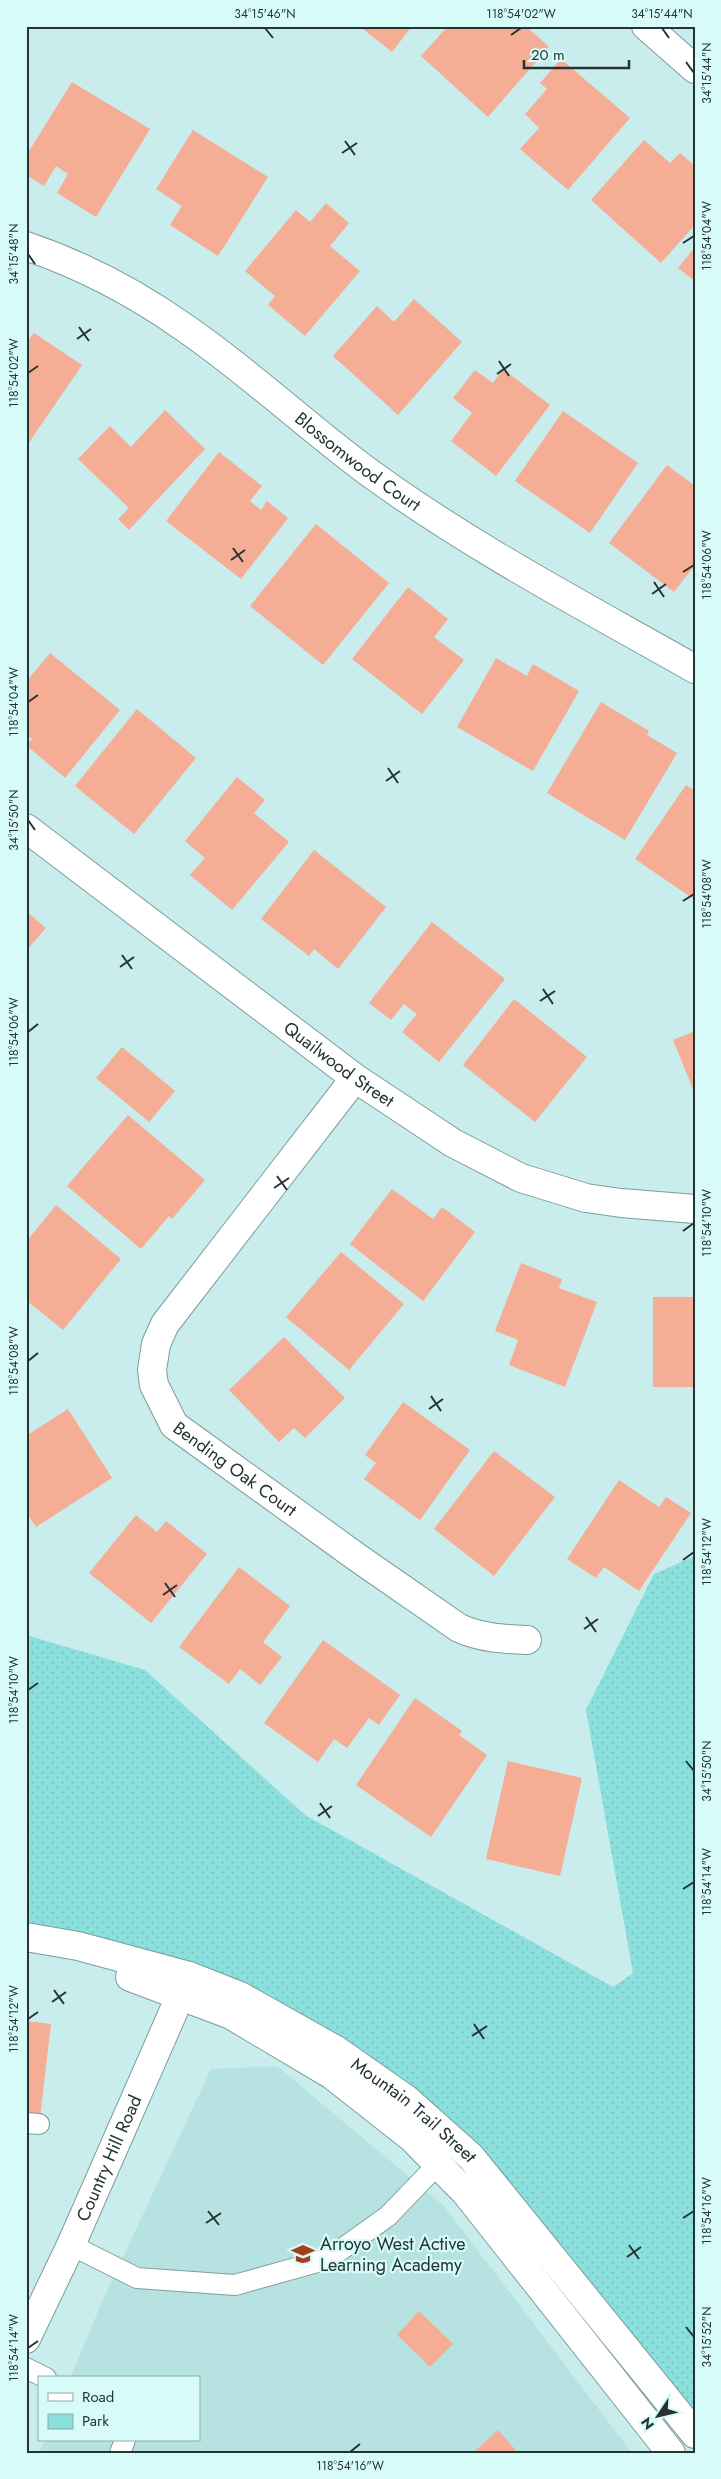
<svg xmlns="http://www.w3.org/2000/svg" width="721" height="2479" font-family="Jost,sans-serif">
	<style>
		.built { fill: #b6e3e1 }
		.green { fill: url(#green-dots) }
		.building { fill: #f5ad96 }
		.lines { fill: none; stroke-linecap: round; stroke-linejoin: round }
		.lane-casing { stroke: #7b9d9c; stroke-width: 22 }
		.street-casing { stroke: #7b9d9c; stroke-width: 30 }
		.secondary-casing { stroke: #7b9d9c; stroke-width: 30 }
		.lane { stroke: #fff; stroke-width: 20 }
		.street { stroke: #fff; stroke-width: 28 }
		.secondary { stroke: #fff; stroke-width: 28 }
		.ticks { fill: none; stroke: #253433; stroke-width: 2 }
		.labels { text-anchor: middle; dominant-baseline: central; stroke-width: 4.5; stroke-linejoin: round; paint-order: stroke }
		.street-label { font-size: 18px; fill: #253433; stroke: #d6fbf9 }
		.poi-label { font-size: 18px; fill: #253433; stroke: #d6fbf9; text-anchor: start }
		.neatline { fill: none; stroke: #253433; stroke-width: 2 }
		.ticks-label { font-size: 12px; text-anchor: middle; fill: #253433 }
	</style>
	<defs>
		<pattern id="green-dots" width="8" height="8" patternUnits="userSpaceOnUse" patternTransform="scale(1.25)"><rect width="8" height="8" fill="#8bdfdc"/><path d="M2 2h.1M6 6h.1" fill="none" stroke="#78c0bd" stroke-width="1.8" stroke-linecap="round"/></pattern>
	</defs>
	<rect width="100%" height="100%" fill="#c9edec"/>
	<!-- built -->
	<polygon class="built" points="277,2066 444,2206 632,2453 39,2453 45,2440 199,2440 199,2378 70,2378 102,2302 211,2069"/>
	<!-- green -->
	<polygon class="green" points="695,1556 695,2434 471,2157 336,2050 26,1937 26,1635 145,1670 305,1815 613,1987 633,1973 586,1710 654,1574"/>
	<!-- building -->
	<g class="building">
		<polygon points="359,26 412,26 392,52"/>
		<polygon points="448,26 526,26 549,47 488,117 421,56"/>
		<polygon points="561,59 630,118 568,190 520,149 539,128 525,114 547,89 540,83"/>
		<polygon points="72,82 150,129 96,217 57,193 68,174 56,166 44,186 26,175 26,156"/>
		<polygon points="193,130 268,177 218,256 170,225 182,206 156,189"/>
		<polygon points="644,140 670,163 680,153 695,166 695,225 661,263 591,200"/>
		<polygon points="326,203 349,223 330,246 360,271 305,336 268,305 275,296 245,271 296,210 310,222"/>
		<polygon points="695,247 695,281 678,268"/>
		<polygon points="414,299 462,342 398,415 333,356 377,306 394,322"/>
		<polygon points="34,333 82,365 28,444 26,443 26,343"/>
		<polygon points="503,369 550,405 496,476 451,441 472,413 453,398 475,370 493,383"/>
		<polygon points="165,410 205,449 129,530 118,519 129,508 78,459 110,426 131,447"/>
		<polygon points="563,411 638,463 590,533 515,481"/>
		<polygon points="219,452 262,486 250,501 261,510 267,501 288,518 241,579 166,521"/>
		<polygon points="667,465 695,486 695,565 674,592 609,543"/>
		<polygon points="316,524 389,583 323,665 250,606"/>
		<polygon points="408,587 448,619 434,637 464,660 422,714 352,659"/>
		<polygon points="50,653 120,710 65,778 27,746 32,739 26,734 26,682"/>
		<polygon points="496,658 527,676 533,664 579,691 533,771 457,727"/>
		<polygon points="601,702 649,731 647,735 677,753 625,840 547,793"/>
		<polygon points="137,709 196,758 134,834 75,786"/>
		<polygon points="237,777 265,800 254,813 289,842 232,910 190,875 205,858 185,841"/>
		<polygon points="686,785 695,791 695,900 635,859"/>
		<polygon points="314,850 386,907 338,969 314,949 309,956 261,919"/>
		<polygon points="26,911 46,928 26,951"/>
		<polygon points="432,922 505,979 439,1062 402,1032 417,1014 404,1004 391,1020 369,1003"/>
		<polygon points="514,999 587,1057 535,1122 463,1065"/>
		<polygon points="695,1031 695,1094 673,1040"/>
		<polygon points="122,1047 175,1091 149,1122 96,1078"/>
		<polygon points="128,1115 205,1180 172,1219 169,1216 141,1249 67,1186"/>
		<polygon points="392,1189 433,1219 442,1207 475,1232 423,1301 350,1244"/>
		<polygon points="56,1205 121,1259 63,1330 26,1300 26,1242"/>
		<polygon points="341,1252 404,1304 349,1370 286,1317"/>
		<polygon points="521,1263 562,1279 559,1288 597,1302 565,1387 509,1365 518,1340 495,1331"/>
		<rect x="653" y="1297" width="42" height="90"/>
		<polygon points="284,1337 345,1398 305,1438 294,1428 279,1442 229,1390"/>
		<polygon points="403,1402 470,1450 420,1520 364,1479 376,1463 365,1455"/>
		<polygon points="68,1409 112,1478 36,1527 26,1512 26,1436"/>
		<polygon points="494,1451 555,1497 494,1576 434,1529"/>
		<polygon points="619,1480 659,1507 666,1497 691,1513 639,1591 604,1567 596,1578 567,1559"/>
		<polygon points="136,1515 157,1532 166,1521 207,1554 151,1623 89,1573"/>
		<polygon points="239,1567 290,1606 263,1642 282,1657 260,1685 240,1669 229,1684 179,1647"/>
		<polygon points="323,1640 400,1695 379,1725 369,1718 347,1748 334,1739 318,1762 264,1723"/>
		<polygon points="415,1698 462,1731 459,1735 487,1755 431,1837 356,1785"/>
		<polygon points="508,1761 582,1778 560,1876 486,1859"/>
		<polygon points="26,2021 51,2024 40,2117 26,2115"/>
		<polygon points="419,2311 453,2344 430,2367 397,2335"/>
		<polygon points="498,2430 518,2453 473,2453"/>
	</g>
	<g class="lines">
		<defs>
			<g id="lane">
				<polyline points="26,2123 39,2124"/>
				<polyline points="71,2245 137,2278 235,2285 328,2259 388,2216 438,2164"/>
				<polyline points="26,2368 46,2378"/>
				<polyline points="120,2453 125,2440"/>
			</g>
			<g id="street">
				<polyline points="646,26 695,69"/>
				<path id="s1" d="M26,246C82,265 137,294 185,328C249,372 305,425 367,471C471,547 584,606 695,669"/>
				<path id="s2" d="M26,828L355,1078L453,1143L521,1178L586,1198L621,1203L695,1209"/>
				<path id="s3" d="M355,1078L165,1324L156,1344L152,1370L154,1385L174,1425L358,1558L459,1628C481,1638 503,1639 527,1640"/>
				<path id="s4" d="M26,2339L71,2245L189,1976"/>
			</g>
			<g id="secondary">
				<path id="s5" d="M26,1937L78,1946L189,1976L240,1996L336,2050L406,2099L471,2157L695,2434"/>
				<polyline points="130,1977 231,2015 332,2075 412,2138 466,2193 671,2453"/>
			</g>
		</defs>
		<!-- lane casing -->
		<use href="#lane" class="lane-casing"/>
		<!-- street casing -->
		<use href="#street" class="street-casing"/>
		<!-- secondary casing -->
		<use href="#secondary" class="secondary-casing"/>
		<!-- lane -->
		<use href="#lane" class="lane"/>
		<!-- street -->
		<use href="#street" class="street"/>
		<!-- secondary -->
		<use href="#secondary" class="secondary"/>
	</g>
	<!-- ticks -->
	<path class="ticks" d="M265,28L273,38M662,28L669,38M511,35L521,28M686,62L694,73M345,141L355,155M342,153L357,143M683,243L694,236M28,254L35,264M79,327L89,341M77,339L91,329M499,361L509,376M28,373L38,366M497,374L511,364M233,548L243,562M231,560L245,550M683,572L694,565M654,582L664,597M652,594L666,584M28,702L38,695M388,768L398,783M386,781L400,771M28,820L35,830M683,901L694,894M122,955L132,969M120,967L134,957M543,989L553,1004M540,1001L555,991M28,1032L38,1024M277,1176L287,1190M274,1188L289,1178M683,1231L694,1223M28,1361L38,1353M431,1396L441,1411M429,1409L443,1399M683,1560L694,1552M165,1583L175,1597M163,1595L177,1585M586,1617L596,1632M584,1629L598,1619M28,1690L38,1683M686,1761L694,1771M320,1803L330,1818M318,1816L332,1806M683,1889L694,1882M54,1990L64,2004M52,2002L66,1992M28,2019L38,2012M474,2024L484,2039M472,2036L487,2026M208,2211L219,2225M683,2218L694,2211M206,2223L221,2213M629,2245L639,2259M627,2257L641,2247M686,2327L694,2337M28,2348L38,2341M350,2452L360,2444"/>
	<!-- icons -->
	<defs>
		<symbol id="school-bare" viewBox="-9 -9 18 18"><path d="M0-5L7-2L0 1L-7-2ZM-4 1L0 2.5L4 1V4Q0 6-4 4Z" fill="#a53e1a" stroke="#d6fbf9" stroke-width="2.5" paint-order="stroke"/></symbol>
	</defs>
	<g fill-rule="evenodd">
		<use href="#school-bare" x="287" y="2238" width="32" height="32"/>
	</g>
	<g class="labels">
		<!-- street labels -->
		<g class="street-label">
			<text stroke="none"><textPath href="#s1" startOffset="398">Blossomwood Court</textPath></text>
			<text stroke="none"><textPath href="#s2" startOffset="392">Quailwood Street</textPath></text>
			<text stroke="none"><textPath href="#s3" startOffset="494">Bending Oak Court</textPath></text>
			<text stroke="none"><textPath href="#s5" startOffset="431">Mountain Trail Street</textPath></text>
			<text stroke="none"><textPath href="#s4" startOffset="199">Country Hill Road</textPath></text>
		</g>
		<!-- poi labels -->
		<g class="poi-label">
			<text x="320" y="2244">Arroyo West Active<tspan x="320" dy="21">Learning Academy</tspan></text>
		</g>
	</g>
	<!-- border -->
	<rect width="721" height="2479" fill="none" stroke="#d6fbf9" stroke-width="55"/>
	<!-- legend -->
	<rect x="38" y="2376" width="162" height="65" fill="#d6fbf9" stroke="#8fabaa"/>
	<rect x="48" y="2393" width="25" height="8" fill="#ffffff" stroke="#8fabaa"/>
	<text x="82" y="2402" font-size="15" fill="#253433">Road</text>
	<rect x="48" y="2414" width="25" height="15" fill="#8bdfdc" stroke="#8fabaa"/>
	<text x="82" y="2426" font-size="15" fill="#253433">Park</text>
	<!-- north arrow -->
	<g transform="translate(658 2416) rotate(235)" stroke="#d6fbf9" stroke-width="4" paint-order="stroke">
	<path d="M0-4L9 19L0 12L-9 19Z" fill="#253433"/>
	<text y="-8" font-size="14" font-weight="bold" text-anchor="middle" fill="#253433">N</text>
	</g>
	<!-- scale -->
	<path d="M524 60v8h105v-8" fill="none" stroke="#253433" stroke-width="2.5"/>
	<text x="531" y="60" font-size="15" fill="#253433" stroke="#d6fbf9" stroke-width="4" paint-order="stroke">20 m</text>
	<rect x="28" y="28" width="666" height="2424" class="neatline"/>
	<g class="ticks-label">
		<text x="265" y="18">34°15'46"N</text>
		<text x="521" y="18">118°54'02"W</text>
		<text x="662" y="18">34°15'44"N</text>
		<text transform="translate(707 73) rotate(-90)" y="4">34°15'44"N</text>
		<text transform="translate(707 236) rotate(-90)" y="4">118°54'04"W</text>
		<text transform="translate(14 254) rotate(-90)" y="4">34°15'48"N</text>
		<text transform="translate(14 373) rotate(-90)" y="4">118°54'02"W</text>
		<text transform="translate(707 565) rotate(-90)" y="4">118°54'06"W</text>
		<text transform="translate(14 702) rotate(-90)" y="4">118°54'04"W</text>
		<text transform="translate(14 820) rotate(-90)" y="4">34°15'50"N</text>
		<text transform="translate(707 894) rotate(-90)" y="4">118°54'08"W</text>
		<text transform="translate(14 1032) rotate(-90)" y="4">118°54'06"W</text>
		<text transform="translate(707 1223) rotate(-90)" y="4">118°54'10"W</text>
		<text transform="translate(14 1361) rotate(-90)" y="4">118°54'08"W</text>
		<text transform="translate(707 1552) rotate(-90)" y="4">118°54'12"W</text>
		<text transform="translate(14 1690) rotate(-90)" y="4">118°54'10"W</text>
		<text transform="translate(707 1771) rotate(-90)" y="4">34°15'50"N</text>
		<text transform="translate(707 1882) rotate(-90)" y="4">118°54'14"W</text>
		<text transform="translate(14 2019) rotate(-90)" y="4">118°54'12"W</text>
		<text transform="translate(707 2211) rotate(-90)" y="4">118°54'16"W</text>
		<text transform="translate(707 2337) rotate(-90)" y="4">34°15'52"N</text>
		<text transform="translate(14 2348) rotate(-90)" y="4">118°54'14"W</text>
		<text x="350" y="2470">118°54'16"W</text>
	</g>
</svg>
